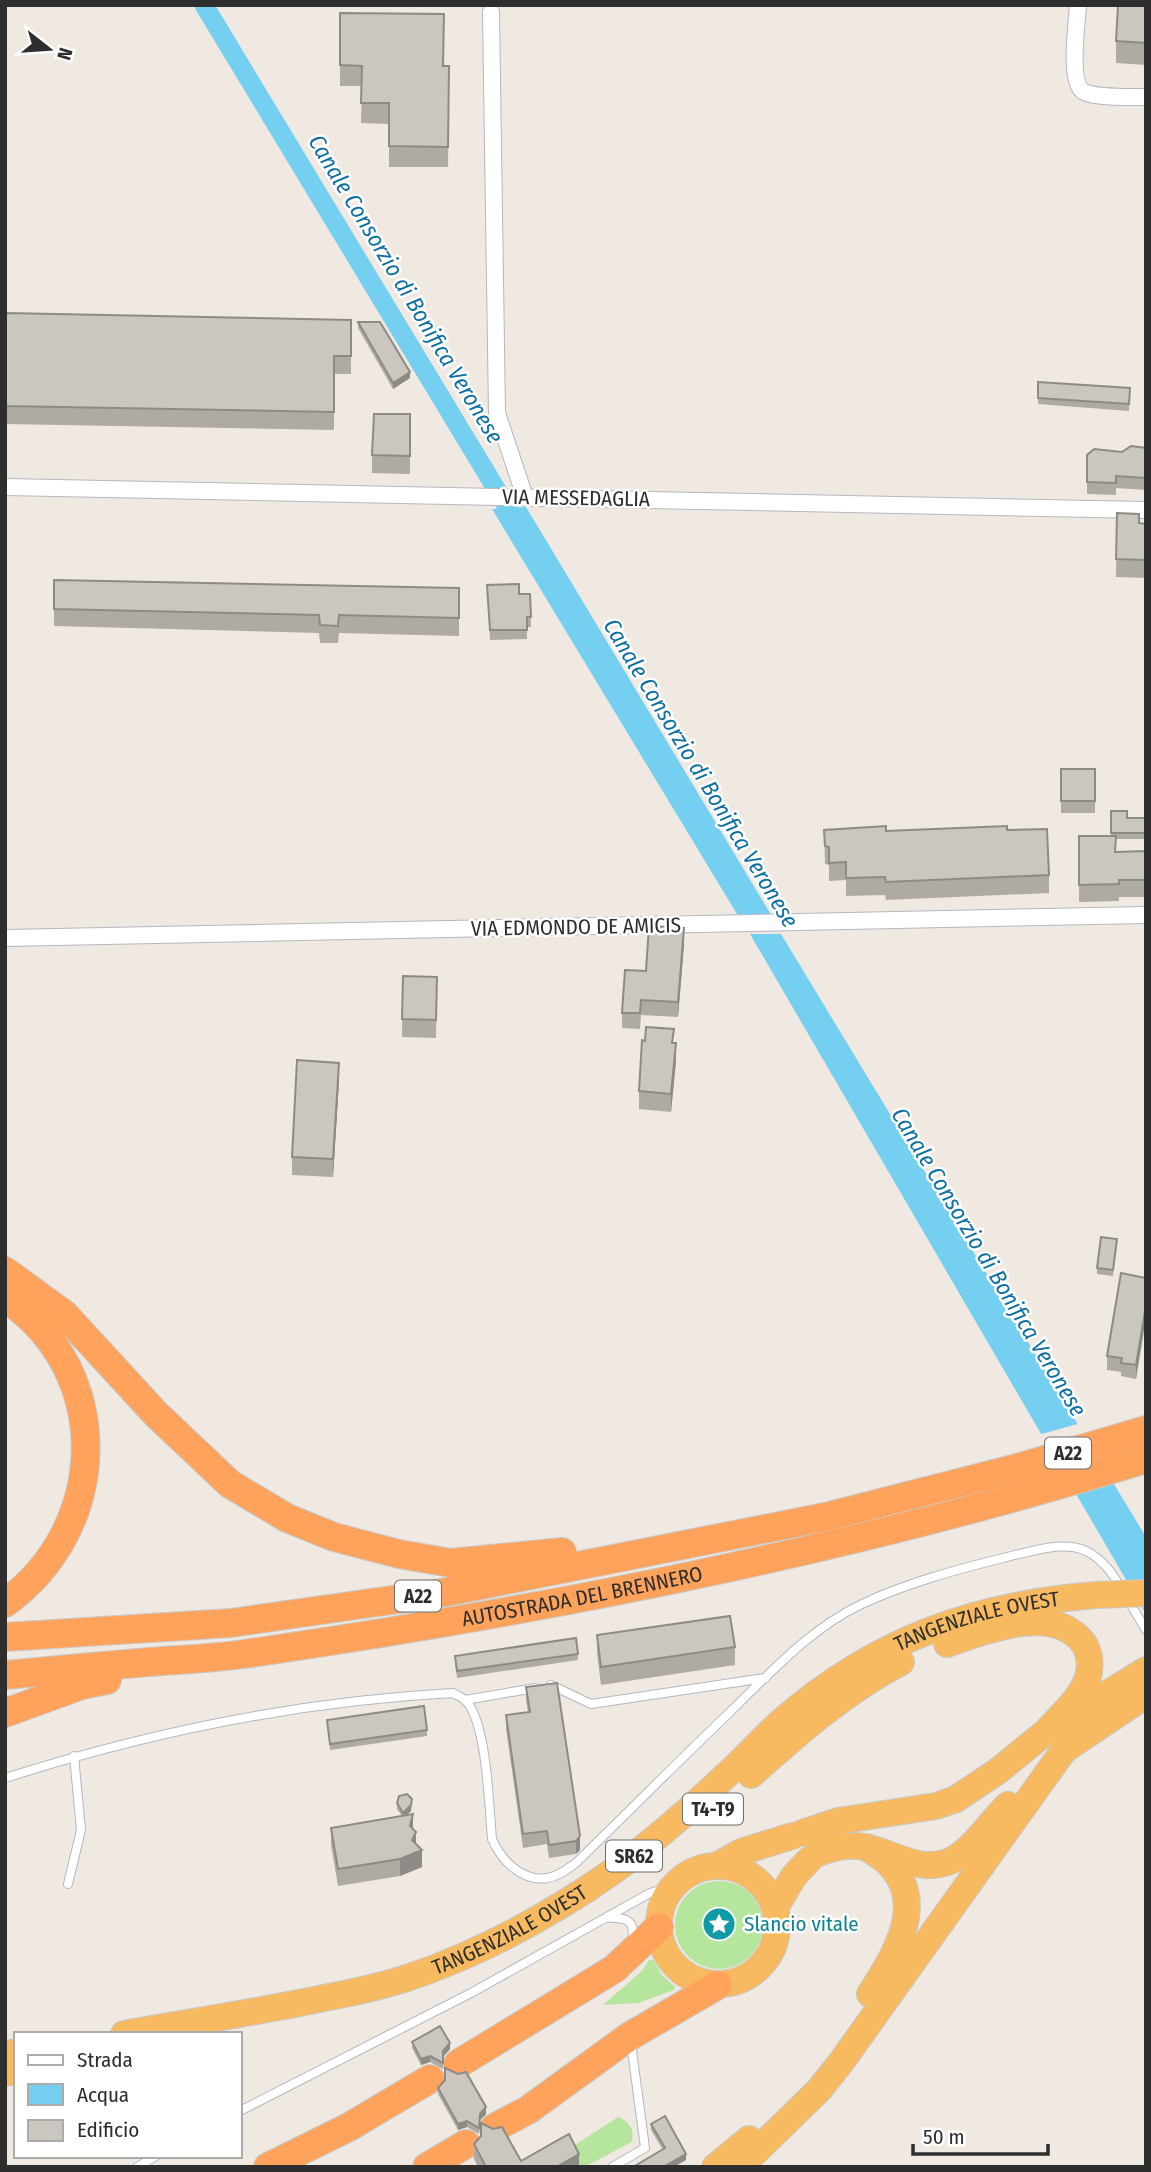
<svg xmlns="http://www.w3.org/2000/svg" width="1151" height="2172" font-family="'Fira Sans Condensed',sans-serif">
	<style>
		.green { fill: #b6e59e }
		.water { fill: #75cff0 }
		.pier { fill: #efe9e1 }
		.lines { fill: none; stroke-linecap: round; stroke-linejoin: round }
		.canal { stroke: #75cff0; stroke-width: 19 }
		.service-casing { stroke: #b4b7c1; stroke-width: 10 }
		.minor-casing { stroke: #b4b7c1; stroke-width: 18 }
		.trunk-casing { stroke: #c9c9c9; stroke-width: 28 }
		.motorway-casing { stroke: #c9c9c9; stroke-width: 30 }
		.service { stroke: #fff; stroke-width: 8 }
		.minor { stroke: #fff; stroke-width: 16 }
		.trunk { stroke: #f8ba60; stroke-width: 26 }
		.motorway { stroke: #ffa35c; stroke-width: 28 }
		.trunk-bridge-casing { stroke: #c9c9c9; stroke-width: 28; stroke-linecap: butt }
		.trunk-bridge { stroke: #f8ba60; stroke-width: 26 }
		.wall { fill: #afaba4 }
		.shaded-wall { fill: #8e8b86 }
		.building { fill: #cbc7bf; stroke: #8e8b86; stroke-width: 2 }
		.labels { text-anchor: middle; dominant-baseline: central; stroke-width: 5; stroke-linejoin: round; paint-order: stroke }
		.shield { fill: #fff; stroke: #6d6d6d; stroke-width: 2 }
		.shield-label { font-size: 19px; font-weight: bold; fill: #2e2e2e }
		.street-label { font-size: 21px; fill: #2e2e2e; stroke: #fff }
		.culture-label { font-size: 21px; fill: #0d838f; stroke: #fff; text-anchor: start }
		.water-label { font-size: 23px; font-style: italic; fill: #0d6fa3; stroke: #fff }
	</style>
	<rect width="100%" height="100%" fill="#efe9e1"/>
	<!-- green -->
	<g class="green">
		<circle cx="719" cy="1925" r="44"/>
		<polygon points="649,1960 653,1960 662,1975 675,1987 674,1990 638,2003 603,2005 643,1970"/>
		<path d="M618,2117C630,2122 634,2129 632,2142L584,2167H578L569,2149Z"/>
	</g>
	<!-- water -->
	<g class="water">
		<polygon points="526,507 773,918 740,919 492,509"/>
		<polygon points="750,934 781,934 1146,1537 1146,1614"/>
	</g>
	<!-- pier -->
	<polygon class="pier" points="1081,1423 1115,1479 1071,1492 1038,1435"/>
	<g class="lines">
		<!-- canal -->
		<polyline class="canal" points="204,5 521,530"/>
		<defs>
			<g id="service">
				<polyline points="1128,1600 1146,1630"/>
				<polyline points="551,1685 591,1704 765,1678"/>
				<polyline points="465,1700 535,1688"/>
				<path d="M5,1778C150,1732 301,1701 453,1693C458,1696 464,1698 467,1702C487,1726 489,1806 492,1839C501,1860 522,1882 547,1878C558,1877 567,1869 576,1863C628,1812 679,1761 731,1711C771,1672 811,1628 862,1604C907,1583 955,1570 1003,1558C1057,1545 1089,1531 1121,1588"/>
				<polyline points="68,1884 81,1830 74,1756"/>
				<path d="M611,1918C627,1917 636,1922 632,1940"/>
				<polyline points="240,2111 471,1993 650,1893 673,1886"/>
				<polyline points="137,2167 156,2156"/>
				<polyline points="612,2167 645,2148 631,2043"/>
			</g>
			<g id="minor">
				<path d="M1078,5C1077,23 1068,83 1084,92C1097,98 1131,97 1146,97"/>
				<polyline points="491,12 497,413 525,497"/>
				<polyline points="5,487 1146,510"/>
				<polyline points="5,938 1146,915"/>
			</g>
			<g id="trunk">
				<path d="M947,1644C983,1631 1049,1605 1080,1639C1090,1649 1092,1666 1087,1680C1080,1699 1060,1716 1047,1731"/>
				<path d="M751,1775C798,1733 844,1692 901,1662"/>
				<polyline points="802,1833 838,1821 936,1806 956,1799 998,1771 1047,1731 1146,1670"/>
				<path d="M866,1847C873,1852 882,1857 888,1863C929,1902 894,1957 870,1994"/>
				<path d="M817,1854C833,1847 847,1844 865,1847C894,1853 923,1876 954,1859C975,1847 990,1822 1008,1805"/>
				<polyline points="718,1865 741,1852 792,1836"/>
				<circle cx="718" cy="1925" r="59"/>
				<polyline points="775,1908 794,1876 809,1860"/>
				<path id="s1" d="M124,2034C190,2022 258,2012 324,1998C351,1993 378,1987 404,1979C459,1961 514,1934 563,1904C627,1866 681,1818 735,1767C751,1752 765,1736 782,1721C875,1640 975,1604 1097,1595"/>
				<polyline points="5,2054 16,2052"/>
				<polyline points="5,2073 16,2071"/>
				<polyline points="715,2167 749,2139"/>
				<polyline points="740,2167 819,2090 842,2061 1064,1750 1146,1695"/>
			</g>
			<g id="motorway">
				<polyline points="5,1271 64,1314 156,1414 230,1484 287,1518 334,1537 399,1554 451,1563 562,1552"/>
				<path d="M5,1298C115,1371 110,1528 5,1603"/>
				<polyline points="5,1637 231,1623 441,1593 825,1517 1017,1468 1146,1430"/>
				<path id="s2" d="M5,1675C58,1670 110,1665 162,1661C190,1659 217,1658 244,1654C548,1610 852,1550 1146,1459"/>
				<polyline points="5,1713 82,1685 107,1680"/>
				<polyline points="458,2064 614,1969 659,1927"/>
				<polyline points="494,2128 528,2110 630,2036 718,1985"/>
				<polyline points="268,2167 349,2127 430,2079"/>
				<polyline points="427,2167 466,2144"/>
			</g>
		</defs>
		<!-- service casing -->
		<use href="#service" class="service-casing"/>
		<!-- minor casing -->
		<use href="#minor" class="minor-casing"/>
		<!-- trunk casing -->
		<use href="#trunk" class="trunk-casing"/>
		<!-- motorway casing -->
		<use href="#motorway" class="motorway-casing"/>
		<!-- service -->
		<use href="#service" class="service"/>
		<!-- minor -->
		<use href="#minor" class="minor"/>
		<!-- trunk -->
		<use href="#trunk" class="trunk"/>
		<!-- motorway -->
		<use href="#motorway" class="motorway"/>
		<defs>
			<polyline id="trunk-bridge" points="1097,1595 1146,1593"/>
		</defs>
		<!-- trunk-bridge casing -->
		<use href="#trunk-bridge" class="trunk-bridge-casing"/>
		<!-- trunk-bridge -->
		<use href="#trunk-bridge" class="trunk-bridge"/>
	</g>
	<!-- wall -->
	<g class="wall">
		<polygon points="1146,5 1146,65 1116,63 1116,41"/>
		<polygon points="340,13 443,66 449,66 448,167 389,167 389,124 361,123 362,86 340,86"/>
		<polygon points="5,313 351,320 351,374 334,374 334,430 5,424"/>
		<polygon points="358,322 410,378 393,389 358,328"/>
		<polygon points="1038,382 1130,388 1129,411 1038,404"/>
		<polygon points="410,414 410,474 372,473 372,455"/>
		<polygon points="1146,448 1146,490 1116,488 1116,495 1087,494 1087,455 1122,452"/>
		<polygon points="1117,513 1139,523 1146,524 1146,578 1116,577"/>
		<polygon points="54,580 459,588 459,636 339,633 338,643 320,643 319,633 54,626"/>
		<polygon points="487,585 519,594 530,594 531,627 527,627 527,639 490,640"/>
		<rect x="1061" y="769" width="34" height="44"/>
		<polygon points="1111,811 1127,818 1146,818 1146,839 1116,839 1116,852 1146,851 1146,897 1119,897 1119,901 1079,902 1079,836 1111,836"/>
		<polygon points="824,830 1007,830 1049,875 1049,893 886,900 885,895 846,896 846,880 829,881 829,865 825,864"/>
		<polygon points="684,944 678,1017 641,1015 640,1029 622,1028 622,1013 646,971"/>
		<polygon points="403,976 437,977 436,1038 402,1037"/>
		<polygon points="676,1061 671,1112 639,1109 639,1091"/>
		<polygon points="339,1081 333,1177 292,1175 292,1157"/>
		<polygon points="1117,1245 1113,1276 1097,1274 1097,1268"/>
		<polygon points="1146,1278 1136,1379 1121,1376 1121,1372 1107,1370 1107,1356"/>
		<polygon points="597,1635 735,1647 735,1665 601,1685 597,1653"/>
		<polygon points="578,1654 578,1660 457,1678 455,1662 455,1656"/>
		<polygon points="526,1687 580,1850 576,1854 549,1858 547,1844 523,1848 506,1729 506,1715 528,1712 526,1701"/>
		<polygon points="327,1720 427,1730 427,1736 330,1750"/>
		<polygon points="397,1803 412,1805 411,1811 406,1815 413,1830 422,1867 400,1876 338,1886 331,1845 331,1828 402,1816 397,1809"/>
		<polygon points="412,2042 450,2049 443,2057 443,2069 430,2062 421,2065 412,2048"/>
		<polygon points="438,2088 486,2114 480,2120 479,2134 467,2127 458,2130 438,2094"/>
		<polygon points="651,2124 686,2160 663,2150 651,2130"/>
		<polygon points="481,2136 521,2161 579,2167 478,2167 474,2159 474,2144"/>
	</g>
	<!-- shaded-wall -->
	<g class="shaded-wall">
		<polygon points="410,372 410,378 393,389 393,383"/>
		<polygon points="684,928 684,944 678,1017 678,1002"/>
		<polygon points="676,1043 676,1061 671,1112 671,1094"/>
		<polygon points="339,1063 339,1081 333,1177 333,1159"/>
		<polygon points="1146,1305 1146,1318 1136,1379 1136,1365"/>
		<polygon points="411,1805 411,1811 403,1819 403,1813"/>
		<polygon points="413,1814 413,1831 410,1826"/>
		<polygon points="416,1832 416,1849 422,1850 422,1867 400,1876 400,1859 412,1840"/>
		<polygon points="580,1836 580,1850 576,1854 576,1841"/>
		<polygon points="450,2043 450,2049 443,2057 443,2069 443,2051"/>
		<polygon points="430,2056 430,2062 421,2065 421,2059"/>
		<polygon points="486,2107 486,2114 480,2120 479,2134 480,2114"/>
		<polygon points="467,2121 467,2127 458,2130 458,2124"/>
		<polygon points="579,2154 579,2167 556,2167"/>
		<polygon points="686,2154 686,2160 674,2167 663,2167"/>
	</g>
	<!-- building -->
	<g class="building">
		<polygon points="1118,5 1146,5 1146,43 1116,41"/>
		<polygon points="340,13 444,14 443,66 449,66 448,147 389,146 389,103 361,103 362,66 340,65"/>
		<polygon points="5,313 351,320 351,356 334,356 334,412 5,406"/>
		<polygon points="358,322 380,322 410,372 393,383"/>
		<polygon points="1038,382 1130,388 1129,404 1038,398"/>
		<polygon points="374,414 410,414 410,456 372,455"/>
		<polygon points="1131,446 1146,448 1146,478 1116,476 1116,483 1087,482 1087,455 1094,449 1122,452"/>
		<polygon points="1117,513 1139,514 1139,523 1146,524 1146,560 1116,559"/>
		<polygon points="54,580 459,588 459,618 339,615 338,626 320,625 319,615 54,609"/>
		<polygon points="519,584 519,594 530,594 531,617 527,617 527,630 490,630 487,585"/>
		<rect x="1061" y="769" width="34" height="32"/>
		<polygon points="1111,811 1127,811 1127,818 1146,818 1146,833 1111,833"/>
		<polygon points="886,826 886,831 1007,826 1007,830 1047,829 1049,875 886,882 885,877 846,878 846,862 829,863 829,847 825,846 824,830"/>
		<polygon points="1079,836 1116,836 1115,852 1146,851 1146,880 1119,880 1119,884 1079,885"/>
		<polygon points="649,926 684,928 678,1002 641,1000 640,1013 622,1013 625,970 646,971"/>
		<polygon points="403,976 437,977 436,1020 402,1019"/>
		<polygon points="646,1027 674,1029 672,1043 676,1043 671,1094 639,1091 642,1040 645,1041"/>
		<polygon points="297,1060 339,1063 333,1159 292,1157"/>
		<polygon points="1101,1237 1117,1239 1113,1270 1097,1268"/>
		<polygon points="1121,1273 1146,1278 1146,1305 1136,1365 1121,1363 1122,1358 1107,1356"/>
		<polygon points="730,1616 735,1647 601,1667 597,1635"/>
		<polygon points="576,1638 578,1654 457,1671 455,1656"/>
		<polygon points="557,1683 580,1836 576,1841 549,1845 547,1831 523,1834 506,1715 530,1712 526,1687"/>
		<polygon points="424,1706 427,1730 330,1744 327,1720"/>
		<polygon points="407,1794 412,1799 411,1805 403,1813 397,1803 399,1796"/>
		<polygon points="413,1814 410,1826 416,1832 412,1840 422,1850 400,1859 338,1869 331,1828"/>
		<polygon points="440,2026 450,2043 443,2051 443,2063 430,2056 421,2059 412,2042"/>
		<polygon points="445,2068 458,2074 466,2072 486,2107 480,2114 479,2128 467,2121 458,2124 438,2088 445,2080"/>
		<polygon points="665,2116 686,2154 663,2167 633,2167 665,2148 651,2124"/>
		<polygon points="481,2123 493,2129 502,2127 521,2161 569,2134 579,2154 556,2167 486,2167 474,2144 481,2136"/>
	</g>
	<!-- icons -->
	<defs>
		<symbol id="sight-disc" viewBox="-11 -11 22 22"><circle r="9.5" fill="#0f9aa8" stroke="#fff"/><path d="M0-6L1.8-2.2L6-1.7L2.9 1.2L3.7 5.4L0 3.3L-3.7 5.4L-2.9 1.2L-6-1.7L-1.8-2.2Z" fill="#fff"/></symbol>
	</defs>
	<g fill-rule="evenodd">
		<use href="#sight-disc" x="700" y="1905" width="38" height="38"/>
	</g>
	<g class="labels">
		<!-- shield labels -->
		<g class="shield">
			<rect x="1045" y="1437.5" width="46" height="31" rx="5"/>
			<rect x="395" y="1580.5" width="46" height="31" rx="5"/>
			<rect x="683" y="1793.5" width="60" height="31" rx="5"/>
			<rect x="606" y="1840.5" width="56" height="31" rx="5"/>
		</g>
		<g class="shield-label">
			<text x="1068" y="1453">A22</text>
			<text x="418" y="1596">A22</text>
			<text x="713" y="1809">T4-T9</text>
			<text x="634" y="1856">SR62</text>
		</g>
		<!-- street labels -->
		<g class="street-label">
			<text transform="translate(576 498) rotate(1)">VIA MESSEDAGLIA</text>
			<text transform="translate(576 927) rotate(-1)">VIA EDMONDO DE AMICIS</text>
			<text stroke="none"><textPath href="#s2" startOffset="583">AUTOSTRADA DEL BRENNERO</textPath></text>
			<text stroke="none"><textPath href="#s1" startOffset="970">TANGENZIALE OVEST</textPath></text>
			<text stroke="none"><textPath href="#s1" startOffset="402">TANGENZIALE OVEST</textPath></text>
		</g>
		<!-- culture labels -->
		<g class="culture-label">
			<text x="744" y="1924">Slancio vitale</text>
		</g>
		<!-- water labels -->
		<g class="water-label">
			<text transform="translate(406 289) rotate(59)">Canale Consorzio di Bonifica Veronese</text>
			<text transform="translate(701 773) rotate(59)">Canale Consorzio di Bonifica Veronese</text>
			<text transform="translate(989 1262) rotate(59)">Canale Consorzio di Bonifica Veronese</text>
		</g>
	</g>
	<!-- border -->
	<rect width="1151" height="2172" fill="none" stroke="#2e2e2e" stroke-width="14"/>
	<!-- legend -->
	<rect x="14" y="2032" width="228" height="126" fill="#ffffff" stroke="#ababab" stroke-width="2"/>
	<rect x="28" y="2055" width="35" height="10" fill="#ffffff" stroke="#ababab" stroke-width="2"/>
	<text x="77" y="2067" font-size="21" fill="#2e2e2e">Strada</text>
	<rect x="28" y="2084" width="35" height="21" fill="#75cff0" stroke="#ababab" stroke-width="2"/>
	<text x="77" y="2102" font-size="21" fill="#2e2e2e">Acqua</text>
	<rect x="28" y="2120" width="35" height="21" fill="#cbc7bf" stroke="#ababab" stroke-width="2"/>
	<text x="77" y="2137" font-size="21" fill="#2e2e2e">Edificio</text>
	<!-- north arrow -->
	<g transform="translate(49 49) rotate(107)" stroke="#ffffff" stroke-width="5" paint-order="stroke">
	<path d="M0-5L12 26L0 18L-12 26Z" fill="#2e2e2e"/>
	<text y="-10" font-size="19" font-weight="bold" text-anchor="middle" fill="#2e2e2e">N</text>
	</g>
	<!-- scale -->
	<path d="M913 2144v10h135v-10" fill="none" stroke="#2e2e2e" stroke-width="3.5"/>
	<text x="923" y="2144" font-size="21" fill="#2e2e2e" stroke="#ffffff" stroke-width="5" paint-order="stroke">50 m</text>
</svg>
